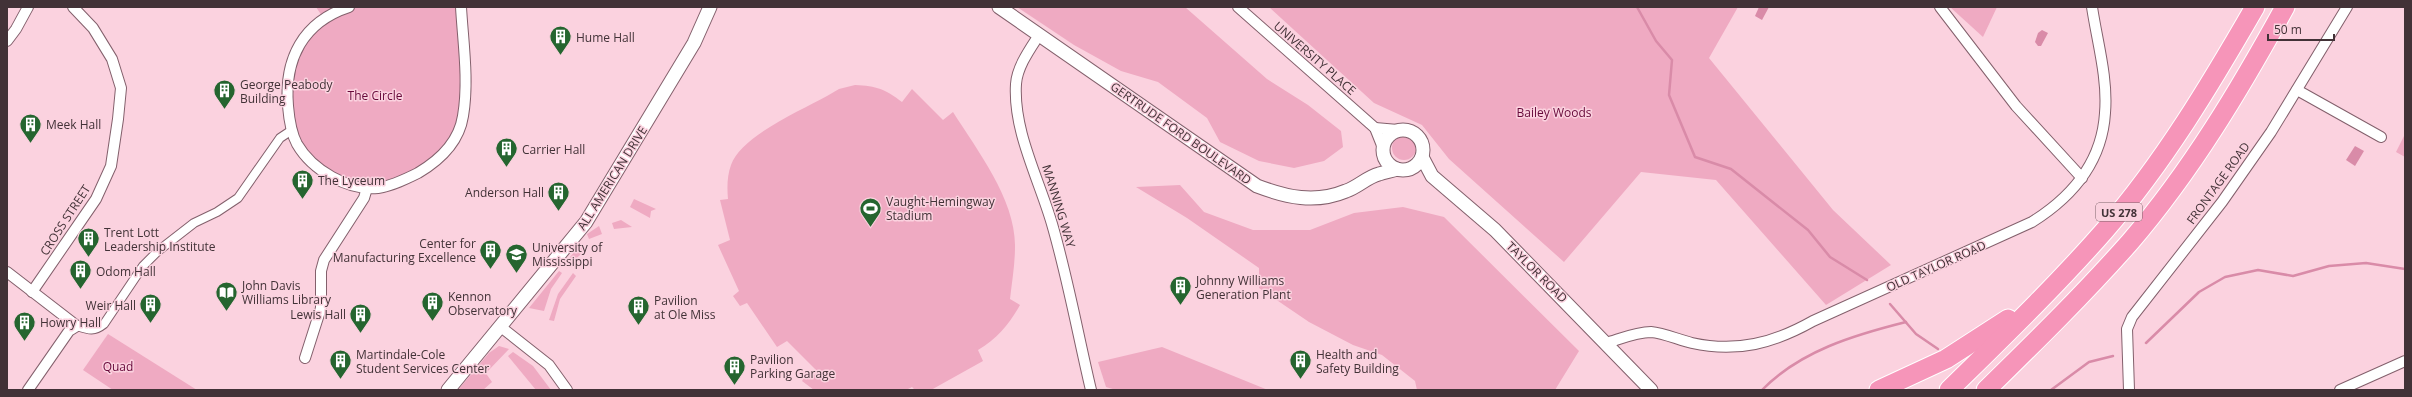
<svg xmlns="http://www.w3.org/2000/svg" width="2412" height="397" font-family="'Open Sans',sans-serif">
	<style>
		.green { fill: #efaac2 }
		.water { fill: #d98ba8 }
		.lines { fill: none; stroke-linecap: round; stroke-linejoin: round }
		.stream { stroke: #d98ba8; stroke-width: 2.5 }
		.pedestrian-casing { stroke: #83606c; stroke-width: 10 }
		.minor-casing { stroke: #83606c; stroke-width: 12 }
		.tertiary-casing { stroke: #83606c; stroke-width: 15 }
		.motorway-casing { stroke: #fff; stroke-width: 21 }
		.pedestrian { stroke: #fff; stroke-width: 8 }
		.minor { stroke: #fff; stroke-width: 10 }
		.tertiary { stroke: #fff; stroke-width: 13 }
		.motorway { stroke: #f695b9; stroke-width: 19 }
		.labels { text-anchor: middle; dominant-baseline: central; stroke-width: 3; stroke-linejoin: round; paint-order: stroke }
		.shield { fill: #fbd2df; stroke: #7a6269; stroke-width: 1 }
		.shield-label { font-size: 11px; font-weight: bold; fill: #423237 }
		.poi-label { font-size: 12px; fill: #423237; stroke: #fbd2df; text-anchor: start }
		.street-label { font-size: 12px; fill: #423237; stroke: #fbd2df }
		.park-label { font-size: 12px; fill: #67093a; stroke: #fbd2df }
	</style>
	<rect width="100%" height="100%" fill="#fbd2df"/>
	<!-- green -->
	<g class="green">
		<polygon points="316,7 461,7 465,92 450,149 429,167 379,188 340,181 296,143 286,86 299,45 324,19"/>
		<polygon points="1017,7 1185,7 1267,79 1308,105 1341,131 1343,147 1324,161 1294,168 1259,161 1220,142 1207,118 1158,82 1121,71 1074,45"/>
		<polygon points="1269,7 1738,7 1709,58 1833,210 1891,265 1826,305 1716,180 1641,172 1564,262 1449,159 1422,125 1374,103"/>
		<polygon points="1950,7 1997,7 1983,37"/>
		<path d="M855,85C877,86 885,89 902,102L912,89L943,120L953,112C977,150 1016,200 1015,247C1015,264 1012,282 1010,299L1020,305C1009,324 998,338 978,350L983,361L931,390H915L912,387L906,390H814L802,381L808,372L815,375L817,371L787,341L777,347L747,303L740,306L733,296L739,291L718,245L730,240L720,200L728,199C727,188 727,176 731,165C741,136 800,111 827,96L839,89Z"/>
		<polygon points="2404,136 2405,137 2405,157 2396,152"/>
		<circle cx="1404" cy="148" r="12"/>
		<polygon points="1180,185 1204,212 1253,230 1310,230 1354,213 1403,207 1444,217 1579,351 1555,390 1417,390 1415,381 1382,355 1353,345 1309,322 1259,288 1259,268 1187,218 1136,187"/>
		<polygon points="634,199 656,209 651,211 650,218 630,207"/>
		<polygon points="621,220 632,227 614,229 612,223"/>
		<polygon points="599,226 602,234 589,239 587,234"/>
		<polygon points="581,244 586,250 573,261 570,257"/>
		<polygon points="559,271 562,273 551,289 544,311 529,308"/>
		<polygon points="573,273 576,276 560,299 554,321 549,320 558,294"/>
		<polygon points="108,334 197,390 113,390 83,370"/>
		<polygon points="499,346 509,349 486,373 485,372 492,382 483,390 458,390 489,353"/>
		<polygon points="1162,347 1268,390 1116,390 1106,387 1098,362"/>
		<polygon points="513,352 533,366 551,390 536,390 508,356"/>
	</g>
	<!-- water -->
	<g class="water">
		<polygon points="1759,7 1769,7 1762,20 1755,16"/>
		<polygon points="2042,30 2048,33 2041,46 2038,46 2035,42 2038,33"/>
		<polygon points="2355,146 2364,151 2355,166 2346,160"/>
	</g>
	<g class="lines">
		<!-- stream -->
		<g class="stream">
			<polyline points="1637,7 1656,41 1672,60 1669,95 1695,157 1731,169 1808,230 1830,257 1867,280"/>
			<polyline points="1890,304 1916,334 1938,349"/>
			<polyline points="2146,343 2199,292 2225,277 2258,270 2293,276 2329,266 2366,263 2405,269"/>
			<path d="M1762,390C1800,351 1854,335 1906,322"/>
			<polyline points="2051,390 2089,362 2113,356"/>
		</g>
		<defs>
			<path id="pedestrian" d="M77,326C89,330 94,332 104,324L143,266L158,251L194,223L217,212L238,198L280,138L292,130"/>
			<g id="minor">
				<path d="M349,7C303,22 284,59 288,106C289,118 291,133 297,144C312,170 348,191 378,188C392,186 406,179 418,173C440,160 459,142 463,116C469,81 463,42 461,7"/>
				<polyline points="1238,7 1375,128 1383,148"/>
				<polyline points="1940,7 2016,106 2082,178"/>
				<path d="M1039,35C1030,49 1017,67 1016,84C1013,131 1039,179 1052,224C1068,279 1078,335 1091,390"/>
				<polyline points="7,41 16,29 28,7"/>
				<polyline points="2297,90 2381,137"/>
				<polyline points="1375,128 1398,130"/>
				<polyline points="7,272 77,326 69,331 28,390"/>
				<polyline points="32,292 96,199 111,166 118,119 121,88 112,59 93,28 73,7"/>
				<polyline points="501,327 549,365 567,390"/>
				<path d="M1606,343C1620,339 1636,332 1651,332C1664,333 1679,340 1692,343C1737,353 1774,343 1813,321L2032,222C2072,197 2102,162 2105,113C2108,78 2097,41 2092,7"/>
				<polyline points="305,358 321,308 321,271 324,260 364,198 367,188"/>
				<polyline points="2129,390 2127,329 2132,317 2222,202 2271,132 2347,7"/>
				<polyline points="2340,390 2405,361"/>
			</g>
			<g id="tertiary">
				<path d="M999,7L1257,186C1286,197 1315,204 1346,191C1358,187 1367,177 1379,174C1385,172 1391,171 1397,169"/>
				<circle cx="1403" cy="150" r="20"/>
				<polyline points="1422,157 1432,176 1495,230 1651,390"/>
				<polyline points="448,390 586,222 694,43 710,7"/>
			</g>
			<g id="motorway">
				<polyline points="1879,390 1946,359 2008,319"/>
				<path d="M1949,390C2002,338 2056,286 2105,230C2164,162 2210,85 2255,7"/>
				<path d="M1986,390C2035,342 2084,294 2130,242C2191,171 2240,89 2285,7"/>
			</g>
		</defs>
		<!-- pedestrian casing -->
		<use href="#pedestrian" class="pedestrian-casing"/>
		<!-- minor casing -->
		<use href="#minor" class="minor-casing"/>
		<!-- tertiary casing -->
		<use href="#tertiary" class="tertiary-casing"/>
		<!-- motorway casing -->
		<use href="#motorway" class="motorway-casing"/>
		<!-- pedestrian -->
		<use href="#pedestrian" class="pedestrian"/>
		<!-- minor -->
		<use href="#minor" class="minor"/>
		<!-- tertiary -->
		<use href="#tertiary" class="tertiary"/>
		<!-- motorway -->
		<use href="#motorway" class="motorway"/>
	</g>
	<!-- icons -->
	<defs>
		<symbol id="building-pin" viewBox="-11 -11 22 30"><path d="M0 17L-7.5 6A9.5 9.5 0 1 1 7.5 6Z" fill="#25652f" stroke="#fbd2df"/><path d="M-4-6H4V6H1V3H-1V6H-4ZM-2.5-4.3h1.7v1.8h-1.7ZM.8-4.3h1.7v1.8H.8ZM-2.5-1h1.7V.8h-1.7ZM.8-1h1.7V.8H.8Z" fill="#fff"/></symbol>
		<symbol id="stadium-pin" viewBox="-11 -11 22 30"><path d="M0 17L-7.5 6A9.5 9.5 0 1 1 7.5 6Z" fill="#25652f" stroke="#fbd2df"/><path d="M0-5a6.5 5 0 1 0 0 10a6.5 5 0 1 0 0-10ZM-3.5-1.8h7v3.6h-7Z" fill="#fff"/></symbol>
		<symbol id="university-pin" viewBox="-11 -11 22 30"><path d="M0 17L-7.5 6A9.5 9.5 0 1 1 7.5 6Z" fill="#25652f" stroke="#fbd2df"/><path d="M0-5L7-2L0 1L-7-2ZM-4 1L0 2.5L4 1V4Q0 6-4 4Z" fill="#fff"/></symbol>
		<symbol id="library-pin" viewBox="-11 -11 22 30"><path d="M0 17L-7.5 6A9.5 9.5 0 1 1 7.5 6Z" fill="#25652f" stroke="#fbd2df"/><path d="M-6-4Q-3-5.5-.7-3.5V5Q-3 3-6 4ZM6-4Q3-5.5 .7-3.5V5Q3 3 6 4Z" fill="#fff"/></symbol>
	</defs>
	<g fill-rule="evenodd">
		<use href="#building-pin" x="548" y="24" width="25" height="34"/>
		<use href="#building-pin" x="212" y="78" width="25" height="34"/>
		<use href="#building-pin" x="18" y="112" width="25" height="34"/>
		<use href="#building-pin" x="494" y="136" width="25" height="34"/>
		<use href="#building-pin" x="290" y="168" width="25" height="34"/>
		<use href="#building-pin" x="546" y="180" width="25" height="34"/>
		<use href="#stadium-pin" x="858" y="196" width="25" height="34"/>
		<use href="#building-pin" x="76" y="226" width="25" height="34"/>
		<use href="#building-pin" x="478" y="238" width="25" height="34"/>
		<use href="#university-pin" x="504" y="242" width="25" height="34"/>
		<use href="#building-pin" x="68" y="258" width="25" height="34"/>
		<use href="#building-pin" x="1168" y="274" width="25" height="34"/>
		<use href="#library-pin" x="214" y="280" width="25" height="34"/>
		<use href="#building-pin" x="420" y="290" width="25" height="34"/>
		<use href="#building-pin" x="138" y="292" width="25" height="34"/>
		<use href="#building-pin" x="626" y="294" width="25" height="34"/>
		<use href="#building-pin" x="348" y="302" width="25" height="34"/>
		<use href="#building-pin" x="12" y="310" width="25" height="34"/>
		<use href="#building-pin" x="328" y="348" width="25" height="34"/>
		<use href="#building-pin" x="1288" y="348" width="25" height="34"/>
		<use href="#building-pin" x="722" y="354" width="25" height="34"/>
	</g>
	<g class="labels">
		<!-- shield labels -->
		<rect class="shield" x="2096" y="203" width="46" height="18" rx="3"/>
		<g class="shield-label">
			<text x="2119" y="212">US 278</text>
		</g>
		<!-- poi labels -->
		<g class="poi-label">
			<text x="576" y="37">Hume Hall</text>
			<text x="240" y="84">George Peabody<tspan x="240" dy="14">Building</tspan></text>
			<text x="46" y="124">Meek Hall</text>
			<text x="522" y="149">Carrier Hall</text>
			<text x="318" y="180">The Lyceum</text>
			<text x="544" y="192" text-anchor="end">Anderson Hall</text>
			<text x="886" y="201">Vaught-Hemingway<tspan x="886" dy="14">Stadium</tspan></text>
			<text x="104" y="232">Trent Lott<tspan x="104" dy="14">Leadership Institute</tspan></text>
			<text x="476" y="243" text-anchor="end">Center for<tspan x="476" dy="14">Manufacturing Excellence</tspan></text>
			<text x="532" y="247">University of<tspan x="532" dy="14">Mississippi</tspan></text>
			<text x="96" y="271">Odom Hall</text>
			<text x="1196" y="280">Johnny Williams<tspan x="1196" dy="14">Generation Plant</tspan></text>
			<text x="242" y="285">John Davis<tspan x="242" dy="14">Williams Library</tspan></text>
			<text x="448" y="296">Kennon<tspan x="448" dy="14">Observatory</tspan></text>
			<text x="654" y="300">Pavilion<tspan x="654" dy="14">at Ole Miss</tspan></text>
			<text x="136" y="305" text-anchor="end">Weir Hall</text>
			<text x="346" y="314" text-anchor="end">Lewis Hall</text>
			<text x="40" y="322">Howry Hall</text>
			<text x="356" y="354">Martindale-Cole<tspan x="356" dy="14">Student Services Center</tspan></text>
			<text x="1316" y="354">Health and<tspan x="1316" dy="14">Safety Building</tspan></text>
			<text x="750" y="359">Pavilion<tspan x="750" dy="14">Parking Garage</tspan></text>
		</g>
		<!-- street labels -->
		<g class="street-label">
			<text transform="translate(1315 58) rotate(41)">UNIVERSITY PLACE</text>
			<text transform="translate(1181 133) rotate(35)">GERTRUDE FORD BOULEVARD</text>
			<text transform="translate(612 178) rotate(-58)">ALL AMERICAN DRIVE</text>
			<text transform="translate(2218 183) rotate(-54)">FRONTAGE ROAD</text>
			<text transform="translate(1059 206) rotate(73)">MANNING WAY</text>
			<text transform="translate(65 220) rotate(-57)">CROSS STREET</text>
			<text transform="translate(1936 266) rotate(-24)">OLD TAYLOR ROAD</text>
			<text transform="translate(1537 272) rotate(45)">TAYLOR ROAD</text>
		</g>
		<!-- park labels -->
		<g class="park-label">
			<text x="375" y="95">The Circle</text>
			<text x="1554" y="112">Bailey Woods</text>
			<text x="118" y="366">Quad</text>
		</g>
	</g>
	<!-- border -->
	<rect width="2412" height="397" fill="none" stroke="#423237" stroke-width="16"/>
	<!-- scale -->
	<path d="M2268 34v6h66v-6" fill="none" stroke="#423237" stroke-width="2"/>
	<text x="2274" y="34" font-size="12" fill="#423237" stroke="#fbd2df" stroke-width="3" paint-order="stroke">50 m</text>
</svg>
